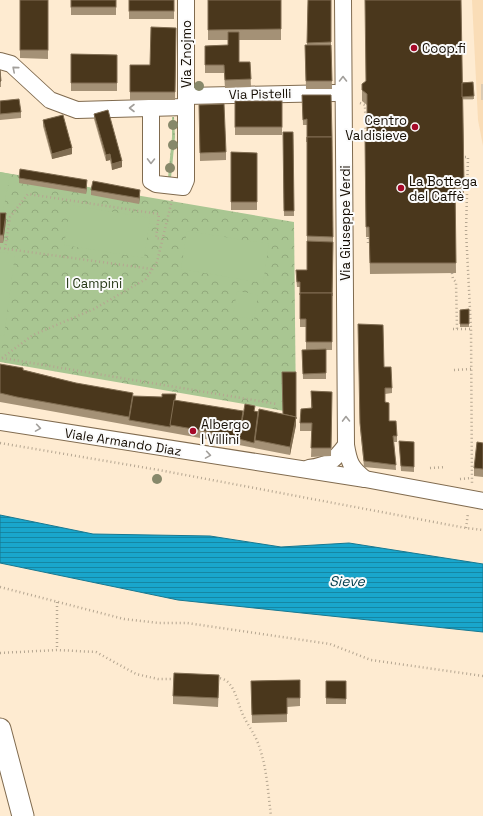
<svg xmlns="http://www.w3.org/2000/svg" width="483" height="816" font-family="'Space Grotesk',sans-serif">
	<style>
		.built { fill: #faddb7 }
		.grass { fill: url(#grass-dots) }
		.park { fill: url(#park-crowns) }
		.garden { fill: #a9c692 }
		.water { fill: url(#water-rules); stroke: #187890 }
		.lines { fill: none; stroke-linecap: round; stroke-linejoin: round }
		.minor-tunnel { stroke: #dbcab2; stroke-width: 16; stroke-dasharray: 16 8; stroke-linecap: butt }
		.minor-casing { stroke: #806b4f; stroke-width: 18 }
		.major-casing { stroke: #806b4f; stroke-width: 23 }
		.path { stroke: #b5a691; stroke-width: 2.5; stroke-dasharray: 1 3; stroke-linecap: butt }
		.minor { stroke: #fff; stroke-width: 16 }
		.major { stroke: #fff; stroke-width: 21 }
		.tree { fill: #87886a }
		.wall { fill: #a49176 }
		.shaded-wall { fill: #806d52 }
		.building { fill: #4a371c; stroke: #806d52 }
		.oneway { stroke: #a29f9b }
		.poi-dot { fill: #a50928; stroke: #fbfbfb; stroke-width: 1.5 }
		.labels { text-anchor: middle; dominant-baseline: central; stroke-width: 4; stroke-linejoin: round; paint-order: stroke }
		.poi-label { font-size: 13px; fill: #160e04; stroke: #fbfbfb; text-anchor: start }
		.street-label { font-size: 13px; fill: #160e04; stroke: #fbfbfb }
		.park-label { font-size: 13px; fill: #253715; stroke: #fbfbfb }
		.water-label { font-size: 14px; font-style: italic; fill: #023c4c; stroke: #fbfbfb }
	</style>
	<defs>
		<pattern id="grass-dots" width="8" height="8" patternUnits="userSpaceOnUse"><rect width="8" height="8" fill="#a9c692"/><path d="M2 2h.1M6 6h.1" fill="none" stroke="#91a97c" stroke-width="1.8" stroke-linecap="round"/></pattern>
		<pattern id="park-crowns" width="20" height="18" patternUnits="userSpaceOnUse"><rect width="20" height="18" fill="#a9c692"/><path d="M2 6a3 3 0 1 1 6 0M12 15a3 3 0 1 1 6 0" fill="none" stroke="#91a97c"/></pattern>
		<pattern id="water-rules" width="6" height="5" patternUnits="userSpaceOnUse"><rect width="6" height="5" fill="#19a6cc"/><path d="M0 2.5h6" fill="none" stroke="#1586a3"/></pattern>
	</defs>
	<rect width="100%" height="100%" fill="#feebd1"/>
	<!-- built -->
	<polygon class="built" points="472,0 483,0 483,146 478,120"/>
	<!-- grass -->
	<polygon class="grass" points="172,117 174,117 175,137 171,178 168,178 172,137"/>
	<!-- park -->
	<polygon class="park" points="0,172 294,222 296,413 0,362"/>
	<!-- garden -->
	<g class="garden">
		<polygon points="0,172 10,174 3,212 0,212"/>
		<polygon points="71,205 150,218 144,258 64,245"/>
		<polygon points="187,231 269,244 263,283 181,269"/>
		<polygon points="0,252 15,254 4,336 0,335"/>
		<polygon points="237,291 258,295 254,319 233,316"/>
	</g>
	<!-- water -->
	<polygon class="water" points="0,515 93,534 210,536 281,547 349,543 483,564 483,632 178,600 0,563"/>
	<g class="lines">
		<!-- minor-tunnel -->
		<polyline class="minor-tunnel" points="457,92 483,92"/>
		<defs>
			<g id="minor">
				<path d="M343,0L346,445C349,463 351,468 365,479"/>
				<polyline points="0,61 11,64 50,100 77,110 185,107"/>
				<polyline points="186,96 335,93"/>
				<polyline points="151,108 151,181 156,184 183,187 186,180 186,0"/>
				<polyline points="0,422 365,479 483,501"/>
				<path d="M309,468C329,465 334,461 346,445"/>
			</g>
			<polyline id="major" points="0,729 23,816"/>
		</defs>
		<!-- minor casing -->
		<use href="#minor" class="minor-casing"/>
		<!-- major casing -->
		<use href="#major" class="major-casing"/>
		<!-- path -->
		<g class="path">
			<polyline points="360,103 365,105 366,141"/>
			<polyline points="461,157 468,157 466,231 471,329 472,485"/>
			<polyline points="368,234 368,246"/>
			<polyline points="0,248 152,269"/>
			<polyline points="5,249 10,217 28,194 159,214 156,238 162,239"/>
			<polyline points="452,273 453,279 456,282 457,329"/>
			<polyline points="453,329 471,329"/>
			<polyline points="2,358 277,404"/>
			<polyline points="2,358 33,335 94,309 146,279 157,262 172,200"/>
			<polyline points="454,370 471,369"/>
			<polyline points="0,443 159,470 466,528 483,530"/>
			<polyline points="430,468 445,467"/>
			<polyline points="460,479 471,478"/>
			<polyline points="466,528 468,513"/>
			<polyline points="0,587 124,619 159,623 187,623 330,644 371,660 483,676"/>
			<polyline points="57,602 57,650"/>
			<polyline points="0,653 57,650 96,652 136,674 158,679 177,679"/>
			<path d="M216,678C233,677 236,698 241,710C245,722 255,733 259,746C267,768 268,793 271,816"/>
		</g>
		<!-- minor -->
		<use href="#minor" class="minor"/>
		<!-- major -->
		<use href="#major" class="major"/>
	</g>
	<!-- trees -->
	<g class="tree">
		<circle cx="199" cy="86" r="5"/>
		<circle cx="173" cy="125" r="5"/>
		<circle cx="173" cy="145" r="5"/>
		<circle cx="170" cy="168" r="5"/>
		<circle cx="157" cy="479" r="5"/>
	</g>
	<!-- wall -->
	<g class="wall">
		<polygon points="20,0 48,0 48,59 20,58"/>
		<rect x="71" y="0" width="45" height="15"/>
		<rect x="129" y="0" width="45" height="19"/>
		<polygon points="208,0 281,0 281,40 239,40 239,62 250,62 251,87 225,88 224,73 205,73 205,46 228,45 228,40 208,40"/>
		<polygon points="308,0 331,0 331,45 332,89 306,89 305,45 307,45"/>
		<polygon points="176,28 175,100 130,100 130,65 150,65"/>
		<polygon points="71,54 117,55 117,91 71,91"/>
		<polygon points="0,70 1,81 1,87 0,87"/>
		<polygon points="473,82 474,99 463,99 464,193 455,193 456,273 370,274 369,237 366,237 365,138 367,138 367,105 362,101 362,84"/>
		<polygon points="302,95 333,237 332,350 326,350 326,379 303,379 302,350 306,350 306,327 300,327 300,287 297,287 296,276 307,270 307,125 303,125"/>
		<polygon points="0,101 21,112 21,118 0,120"/>
		<rect x="235" y="101" width="47" height="34"/>
		<polygon points="199,105 226,152 226,160 200,161"/>
		<polygon points="94,114 122,167 112,170 110,160 106,161 94,119"/>
		<polygon points="43,120 72,154 52,159 43,126"/>
		<polygon points="283,132 293,132 294,216 284,216"/>
		<polygon points="231,152 257,153 257,210 231,210"/>
		<polygon points="19,178 87,186 86,194 19,183"/>
		<polygon points="91,190 140,195 139,204 91,195"/>
		<polygon points="0,213 6,221 3,243 0,243"/>
		<polygon points="469,309 469,327 460,327 460,310"/>
		<polygon points="358,324 384,367 392,388 392,393 385,394 385,402 389,421 397,436 397,442 394,442 396,470 364,467 360,428"/>
		<polygon points="0,364 76,383 133,396 175,400 243,417 255,411 283,414 296,372 296,425 290,455 239,445 17,405 0,402"/>
		<polygon points="311,391 332,392 331,456 311,457 312,431 300,431 300,423 311,408"/>
		<polygon points="399,441 414,442 414,472 401,471"/>
		<polygon points="483,443 483,477 474,476 474,468"/>
		<polygon points="300,680 300,706 287,707 287,722 252,723 251,681"/>
		<rect x="326" y="681" width="20" height="23"/>
		<polygon points="219,683 218,707 173,704 173,696"/>
	</g>
	<!-- shaded-wall -->
	<g class="shaded-wall">
		<polygon points="72,148 72,154 52,159 52,154"/>
		<polygon points="110,154 110,160 106,161 106,155"/>
		<polygon points="122,161 122,167 112,170 112,164"/>
		<polygon points="87,180 87,186 86,194 86,189"/>
		<polygon points="140,190 140,195 139,204 139,198"/>
		<polygon points="6,213 6,221 3,243 3,235"/>
		<polygon points="296,417 296,425 290,455 290,447"/>
	</g>
	<!-- building -->
	<g class="building">
		<rect x="20" y="0" width="28" height="50"/>
		<rect x="71" y="0" width="45" height="7"/>
		<rect x="129" y="0" width="45" height="11"/>
		<polygon points="208,0 281,0 281,29 208,30"/>
		<polygon points="308,0 331,0 331,42 307,43"/>
		<polygon points="365,0 461,0 464,183 455,183 456,263 370,263 369,227 366,227 365,138 367,138 367,94 362,90 362,84 366,81"/>
		<polygon points="151,27 176,28 175,92 130,92 130,65 150,65"/>
		<polygon points="228,32 239,32 239,62 250,62 251,79 225,80 224,65 205,65 205,46 228,45"/>
		<polygon points="305,45 331,45 332,81 306,81"/>
		<polygon points="71,54 117,55 117,83 71,83"/>
		<polygon points="0,70 1,81 0,82"/>
		<polygon points="473,82 474,96 462,97 462,83"/>
		<polygon points="302,95 331,95 332,137 307,137 307,142 307,119 303,120"/>
		<polygon points="19,99 21,112 0,114 0,101"/>
		<rect x="235" y="101" width="47" height="26"/>
		<polygon points="224,104 226,152 200,153 199,105"/>
		<polygon points="108,110 122,161 112,164 110,154 106,155 94,114"/>
		<polygon points="63,115 72,148 52,154 43,120"/>
		<polygon points="283,132 293,132 294,211 284,211"/>
		<polygon points="307,137 332,137 333,237 307,236"/>
		<polygon points="231,152 257,153 257,202 231,202"/>
		<polygon points="20,169 87,180 86,189 19,178"/>
		<polygon points="93,181 140,190 139,198 91,190"/>
		<polygon points="0,213 6,213 3,235 0,235"/>
		<polygon points="307,241 333,242 332,296 332,293 300,293 300,295 300,282 297,282 296,270 307,270"/>
		<polygon points="300,293 332,293 332,342 306,342 306,319 300,319"/>
		<polygon points="469,309 469,324 460,324 460,310"/>
		<polygon points="358,324 383,325 384,367 391,367 392,388 385,388 385,402 389,403 389,421 396,421 397,436 393,436 396,465 364,461 360,423"/>
		<polygon points="326,349 326,373 303,374 302,350"/>
		<polygon points="0,364 23,368 23,370 76,383 133,393 129,417 17,397 0,393"/>
		<polygon points="282,372 296,372 296,419 296,417 283,414"/>
		<polygon points="311,391 332,392 331,448 311,448 312,423 300,423 301,409 312,408"/>
		<polygon points="162,394 176,394 170,427 129,420 133,396 162,397"/>
		<polygon points="174,400 243,411 239,437 170,425"/>
		<polygon points="245,404 255,406 254,411 258,412 254,443 239,439"/>
		<polygon points="259,409 296,417 290,447 255,440"/>
		<polygon points="399,441 414,442 414,467 401,466"/>
		<polygon points="477,442 483,443 483,469 474,468"/>
		<polygon points="174,673 219,675 218,698 173,696"/>
		<polygon points="300,680 300,698 287,698 287,714 252,715 251,681"/>
		<polygon points="326,681 346,681 346,699 326,698"/>
	</g>
	<!-- one-way arrows -->
	<defs><path id="oneway-chevron" d="M-2-3.5L2.5 0L-2 3.5" fill="none" stroke-width="1.6" stroke-linecap="round" stroke-linejoin="round"/></defs>
	<g class="oneway">
		<use href="#oneway-chevron" transform="translate(15 69) rotate(-139)"/>
		<use href="#oneway-chevron" transform="translate(343 79) rotate(-90)"/>
		<use href="#oneway-chevron" transform="translate(132 108) rotate(180)"/>
		<use href="#oneway-chevron" transform="translate(151 161) rotate(91)"/>
		<use href="#oneway-chevron" transform="translate(346 419) rotate(-91)"/>
		<use href="#oneway-chevron" transform="translate(38 428) rotate(9)"/>
		<use href="#oneway-chevron" transform="translate(208 455) rotate(9)"/>
	</g>
	<!-- markers -->
	<g class="poi-dot">
		<circle cx="414" cy="48" r="4"/>
		<circle cx="415" cy="127" r="4"/>
		<circle cx="401" cy="188" r="4"/>
		<circle cx="193" cy="431" r="4"/>
	</g>
	<g class="labels">
		<!-- poi labels -->
		<g class="poi-label">
			<text x="422" y="48">Coop.fi</text>
			<text x="407" y="120" text-anchor="end">Centro<tspan x="407" dy="15">Valdisieve</tspan></text>
			<text x="409" y="181">La Bottega<tspan x="409" dy="15">del Caffè</tspan></text>
			<text x="201" y="424">Albergo<tspan x="201" dy="15">I Villini</tspan></text>
		</g>
		<!-- street labels -->
		<g class="street-label">
			<text transform="translate(186 54) rotate(-90)">Via Znojmo</text>
			<text transform="translate(260 94) rotate(-1)">Via Pistelli</text>
			<text transform="translate(345 223) rotate(-90)">Via Giuseppe Verdi</text>
			<text transform="translate(123 442) rotate(9)">Viale Armando Diaz</text>
		</g>
		<!-- park labels -->
		<g class="park-label">
			<text x="94" y="283">I Campini</text>
		</g>
		<!-- water labels -->
		<g class="water-label">
			<text x="347" y="581">Sieve</text>
		</g>
	</g>
</svg>
